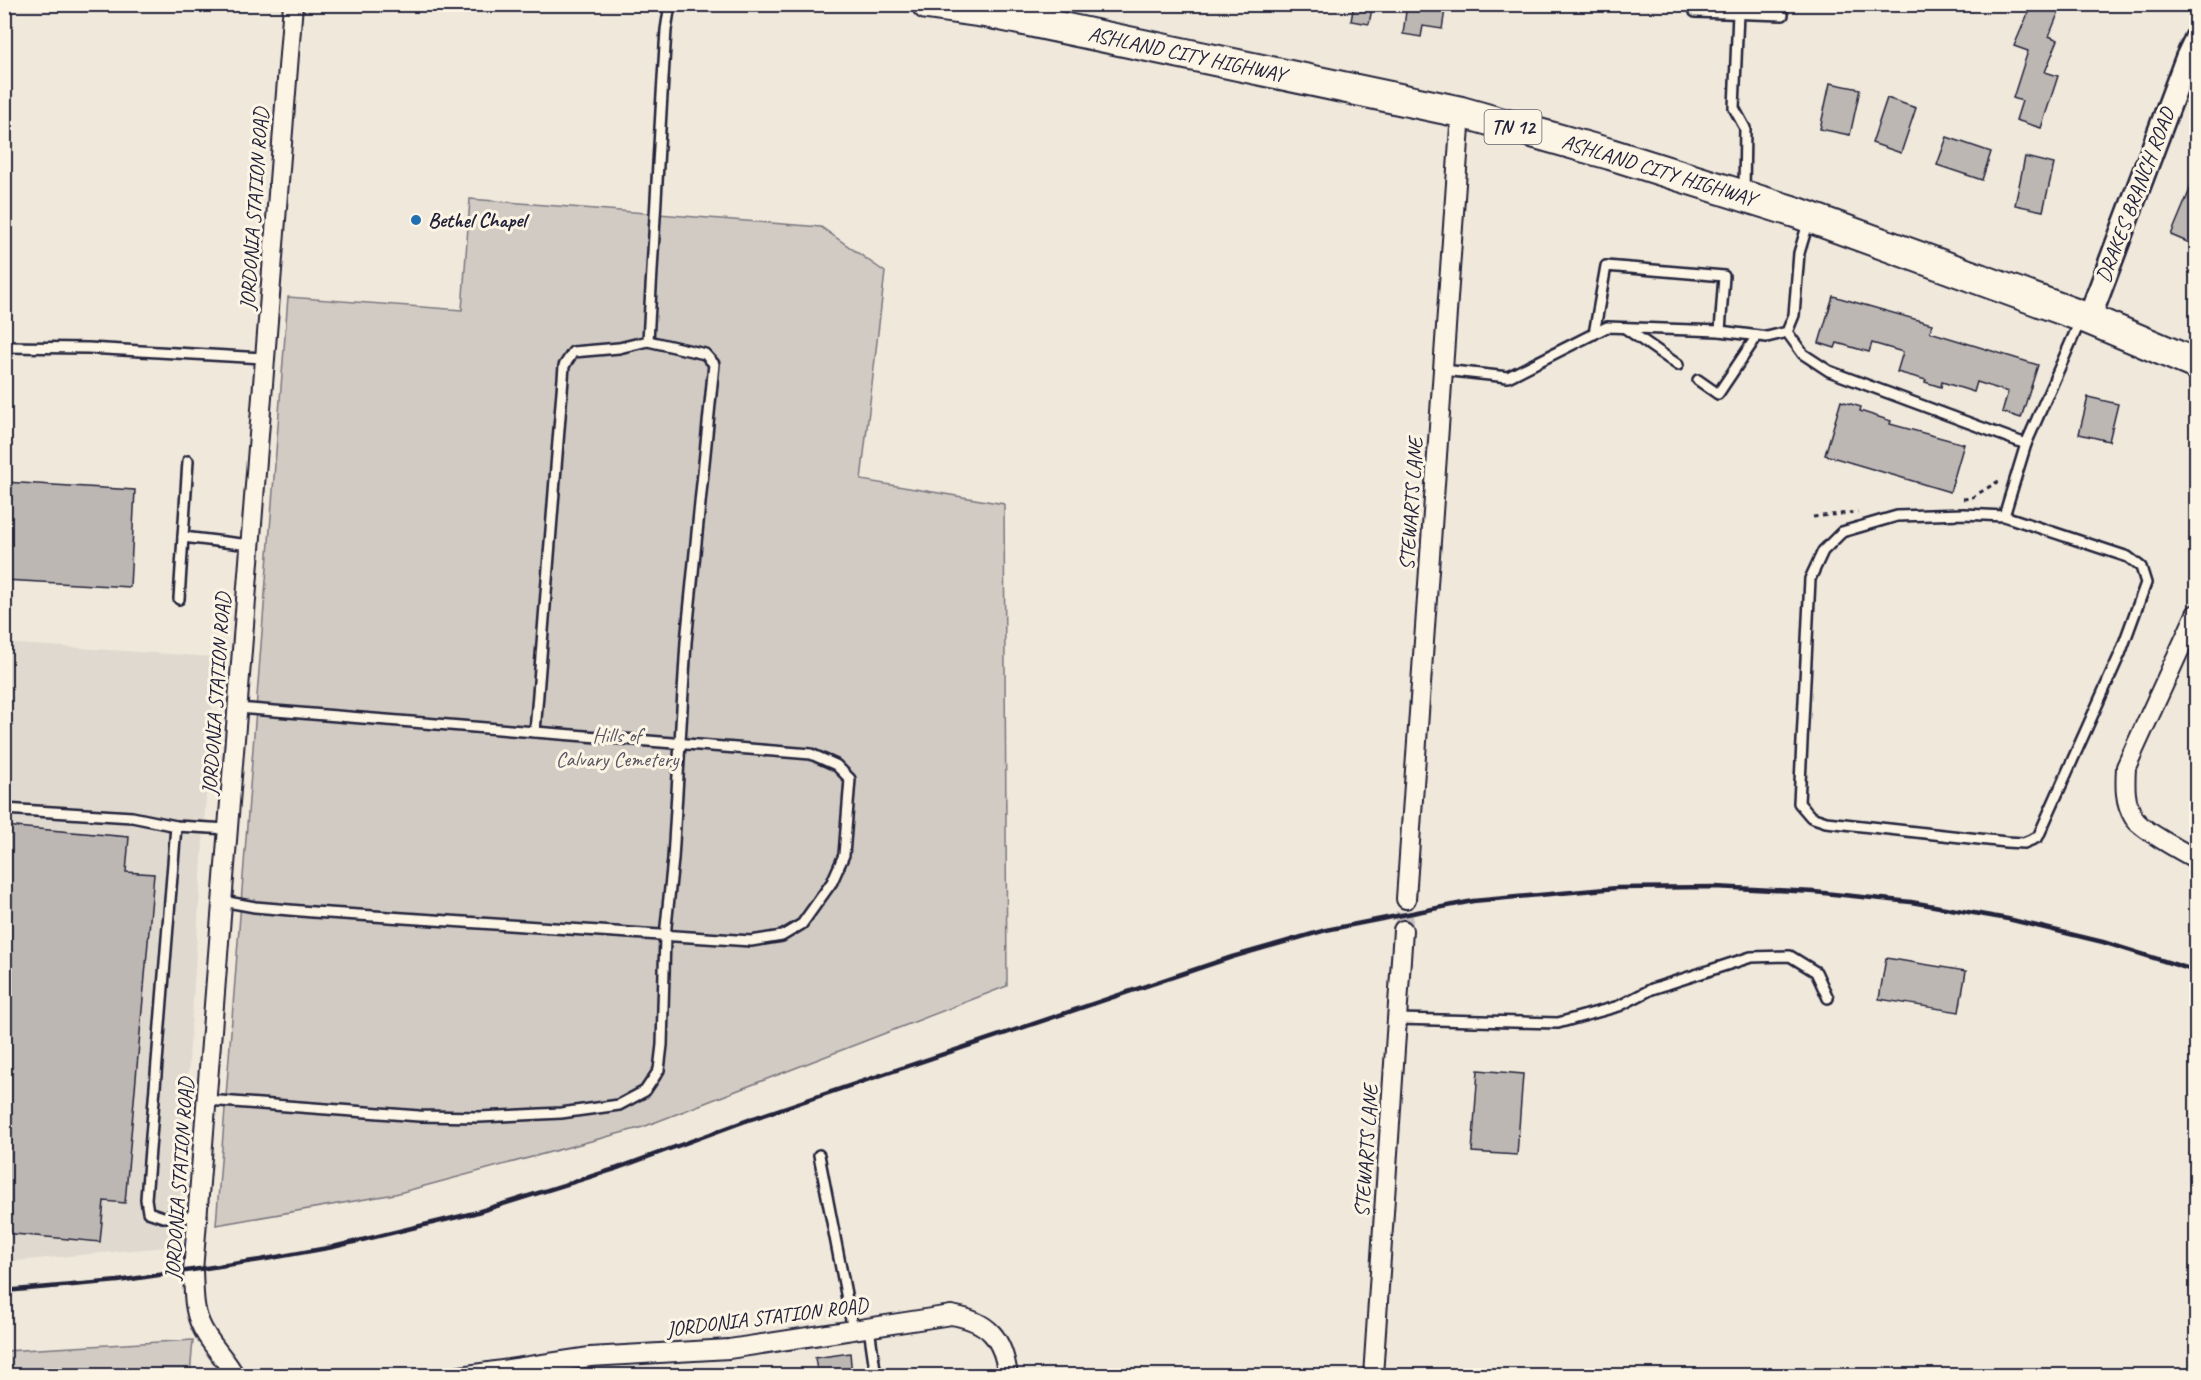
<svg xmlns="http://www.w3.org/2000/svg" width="2201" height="1380" font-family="Caveat,sans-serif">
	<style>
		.built { fill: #e0d9cf }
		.green { fill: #d1cbc3; stroke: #7a767f; stroke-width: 1.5 }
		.building { fill: #bcb7b3; stroke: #22223b; stroke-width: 1.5 }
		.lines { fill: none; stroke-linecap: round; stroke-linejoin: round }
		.minor-tunnel { stroke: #c6c0bb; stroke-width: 18; stroke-dasharray: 18 9; stroke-linecap: butt }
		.service-casing { stroke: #22223b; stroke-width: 14 }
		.minor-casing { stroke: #22223b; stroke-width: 22 }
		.tertiary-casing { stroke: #22223b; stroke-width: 27 }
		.primary-casing { stroke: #22223b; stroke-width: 34 }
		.path { stroke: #22223b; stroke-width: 3; stroke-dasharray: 4.5 4.5; stroke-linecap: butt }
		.service { stroke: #fcf5e5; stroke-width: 9 }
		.minor { stroke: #fcf5e5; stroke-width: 18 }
		.tertiary { stroke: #fcf5e5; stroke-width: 22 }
		.primary { stroke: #fcf5e5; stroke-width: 30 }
		.rail { stroke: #22223b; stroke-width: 4.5 }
		.poi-dot { fill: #1f6fb2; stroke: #fcf5e5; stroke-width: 2 }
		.labels { text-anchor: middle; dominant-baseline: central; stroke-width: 6; stroke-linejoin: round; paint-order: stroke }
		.shield { fill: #fcf5e5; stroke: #63616e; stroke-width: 1.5 }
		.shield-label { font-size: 20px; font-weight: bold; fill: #22223b }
		.street-label { font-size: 21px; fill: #22223b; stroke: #fcf5e5 }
		.poi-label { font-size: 21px; font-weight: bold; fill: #22223b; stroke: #fcf5e5; text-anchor: start }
		.park-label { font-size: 21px; fill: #575564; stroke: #fcf5e5 }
	</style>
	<rect width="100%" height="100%" fill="#efe8db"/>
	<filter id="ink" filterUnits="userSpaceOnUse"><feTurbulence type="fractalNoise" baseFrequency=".0167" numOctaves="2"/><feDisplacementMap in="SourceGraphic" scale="12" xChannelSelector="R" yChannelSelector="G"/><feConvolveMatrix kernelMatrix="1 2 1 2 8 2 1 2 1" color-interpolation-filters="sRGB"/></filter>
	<g filter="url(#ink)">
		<!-- built -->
		<polygon class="built" points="4,643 215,657 177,1246 15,1261 5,1260"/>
		<!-- green -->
		<g class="green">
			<polygon points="470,199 821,227 885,272 861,480 1004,504 1007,986 643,1127 395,1194 216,1225 288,297 462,310"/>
			<polygon points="193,1340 190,1375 5,1375 5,1351"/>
		</g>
		<!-- building -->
		<g class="building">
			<polygon points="1354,4 1373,4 1369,24 1351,21"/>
			<polygon points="1407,4 1446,4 1442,29 1423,26 1421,37 1403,34"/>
			<polygon points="2032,4 2062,4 2049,36 2058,40 2045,72 2058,76 2041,128 2016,120 2022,101 2013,98 2028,51 2014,46"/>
			<polygon points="1830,83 1860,89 1850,135 1820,129"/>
			<polygon points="1887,98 1916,108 1901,153 1872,143"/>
			<polygon points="1947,137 1991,152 1982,180 1937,165"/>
			<polygon points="2025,157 2054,164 2043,211 2015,205"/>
			<polygon points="2196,175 2196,235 2192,244 2171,235"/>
			<polygon points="1833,296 1932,324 1930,332 2038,365 2021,418 2002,412 2008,392 1977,382 1974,392 1942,382 1941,387 1925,382 1926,380 1897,372 1903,352 1872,343 1869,352 1837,343 1835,348 1819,343"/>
			<polygon points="2088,397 2118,404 2109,441 2079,434"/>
			<polygon points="1841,401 1861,407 1860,411 1891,421 1890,424 1964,444 1950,492 1825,455"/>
			<polygon points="4,482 135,490 130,587 4,580"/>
			<polygon points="4,826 129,837 126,872 154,874 125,1203 104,1201 100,1242 4,1233"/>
			<polygon points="1886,958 1966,971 1959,1012 1879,999"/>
			<polygon points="1478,1070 1523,1074 1517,1155 1472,1152"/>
			<polygon points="850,1353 852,1376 818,1376 815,1358"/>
		</g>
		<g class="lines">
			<!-- minor-tunnel -->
			<polyline class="minor-tunnel" points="1403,930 1406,899"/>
			<defs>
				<g id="service">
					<polyline points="1695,12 1783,15"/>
					<polyline points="1738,13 1734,108 1745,128 1744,191"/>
					<polyline points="1625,328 1678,365"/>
					<polyline points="1787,332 1803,354 1829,371 2026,444 2081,319"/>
					<polyline points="1594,334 1606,266 1724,276 1720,331"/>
					<polyline points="4,347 88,348 265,358"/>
					<polyline points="1443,370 1508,377 1607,327 1720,331 1767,337 1787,332 1794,315 1799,253 1809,220"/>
					<polyline points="1698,380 1718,394 1757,336"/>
					<polyline points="2004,516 1964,514 1897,516 1842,532 1823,551 1810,579 1799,803 1811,817 1826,822 2006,842 2024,843 2038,837 2120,654 2146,583 2141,567 2128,557 2004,516 2026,444"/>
					<polyline points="183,537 188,461"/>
					<polyline points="179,599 183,537 250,545"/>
					<polyline points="237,708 535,732 564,366 573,352 619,348 648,341 661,111 666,30 670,4"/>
					<polyline points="4,809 132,817 176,826 228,829"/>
					<polyline points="176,826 146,1199 148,1212 163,1217 197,1216"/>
					<polyline points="222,901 255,907 313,912 751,941 782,936 802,924 832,882 844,855 850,779 836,765 811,754 535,732"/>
					<polyline points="1398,1019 1558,1023 1619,1006 1652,989 1751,957 1790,956 1816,972 1828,998"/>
					<polyline points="207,1100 419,1116 479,1117 561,1113 619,1105 645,1091 659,1070 662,1045 665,936 673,859 686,642 714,364 705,354 648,341"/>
					<polyline points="819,1155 853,1330"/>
					<polyline points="869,1328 876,1376"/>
				</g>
				<g id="minor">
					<path d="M2196,614L2126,767C2125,785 2124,802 2134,818C2140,829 2183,852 2196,859"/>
					<polyline points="1406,899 1461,112"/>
					<path d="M235,1376C225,1357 208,1343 200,1323C193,1307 194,1288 193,1271L293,4"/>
					<path d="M461,1376L590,1357L729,1349L951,1315C989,1321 1003,1338 1008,1376"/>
					<polyline points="1373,1376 1403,930"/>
				</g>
				<polyline id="tertiary" points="2089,319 2187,58 2196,39"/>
				<polyline id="primary" points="927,4 991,13 1461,112 1610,154 1798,213 2089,319 2196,364"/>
			</defs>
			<!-- service casing -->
			<use href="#service" class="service-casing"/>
			<!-- minor casing -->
			<use href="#minor" class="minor-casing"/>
			<!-- tertiary casing -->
			<use href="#tertiary" class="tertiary-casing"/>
			<!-- primary casing -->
			<use href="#primary" class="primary-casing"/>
			<!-- path -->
			<g class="path">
				<polyline points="1963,499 1971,498 2002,479"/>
				<polyline points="1813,517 1858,512"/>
			</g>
			<!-- service -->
			<use href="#service" class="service"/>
			<!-- minor -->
			<use href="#minor" class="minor"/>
			<!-- tertiary -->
			<use href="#tertiary" class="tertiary"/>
			<!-- primary -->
			<use href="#primary" class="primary"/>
			<!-- rail -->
			<polyline class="rail" points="4,1291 118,1281 260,1260 333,1247 474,1213 615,1169 751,1119 1232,957 1326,930 1473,901 1617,888 1715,887 1814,892 1911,902 2008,919 2103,942 2196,971"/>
		</g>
	</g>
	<!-- markers -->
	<circle class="poi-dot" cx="416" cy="220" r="6"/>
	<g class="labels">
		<!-- shield labels -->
		<rect class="shield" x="1484.5" y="110" width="57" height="34" rx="4.5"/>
		<g class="shield-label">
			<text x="1513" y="127">TN 12</text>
		</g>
		<!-- street labels -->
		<g class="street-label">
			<text transform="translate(1187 54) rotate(12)">ASHLAND CITY HIGHWAY</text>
			<text transform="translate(1659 170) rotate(17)">ASHLAND CITY HIGHWAY</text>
			<text transform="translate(2135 195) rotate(-69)">DRAKES BRANCH ROAD</text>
			<text transform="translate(254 209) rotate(-86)">JORDONIA STATION ROAD</text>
			<text transform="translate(1411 504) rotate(-86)">STEWARTS LANE</text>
			<text transform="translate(216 694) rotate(-86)">JORDONIA STATION ROAD</text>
			<text transform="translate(1366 1151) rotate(-86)">STEWARTS LANE</text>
			<text transform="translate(179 1179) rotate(-86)">JORDONIA STATION ROAD</text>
			<text transform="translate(767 1317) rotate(-7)">JORDONIA STATION ROAD</text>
		</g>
		<!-- poi labels -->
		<g class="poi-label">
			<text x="428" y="220">Bethel Chapel</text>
		</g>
		<!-- park labels -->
		<g class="park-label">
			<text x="617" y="735">Hills of<tspan x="617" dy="24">Calvary Cemetery</tspan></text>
		</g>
	</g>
	<!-- margin -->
	<rect width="2201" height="1380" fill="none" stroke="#fcf5e5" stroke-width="24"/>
	<rect x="12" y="12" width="2177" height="1356" fill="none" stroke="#22223b" stroke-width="2" filter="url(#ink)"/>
</svg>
